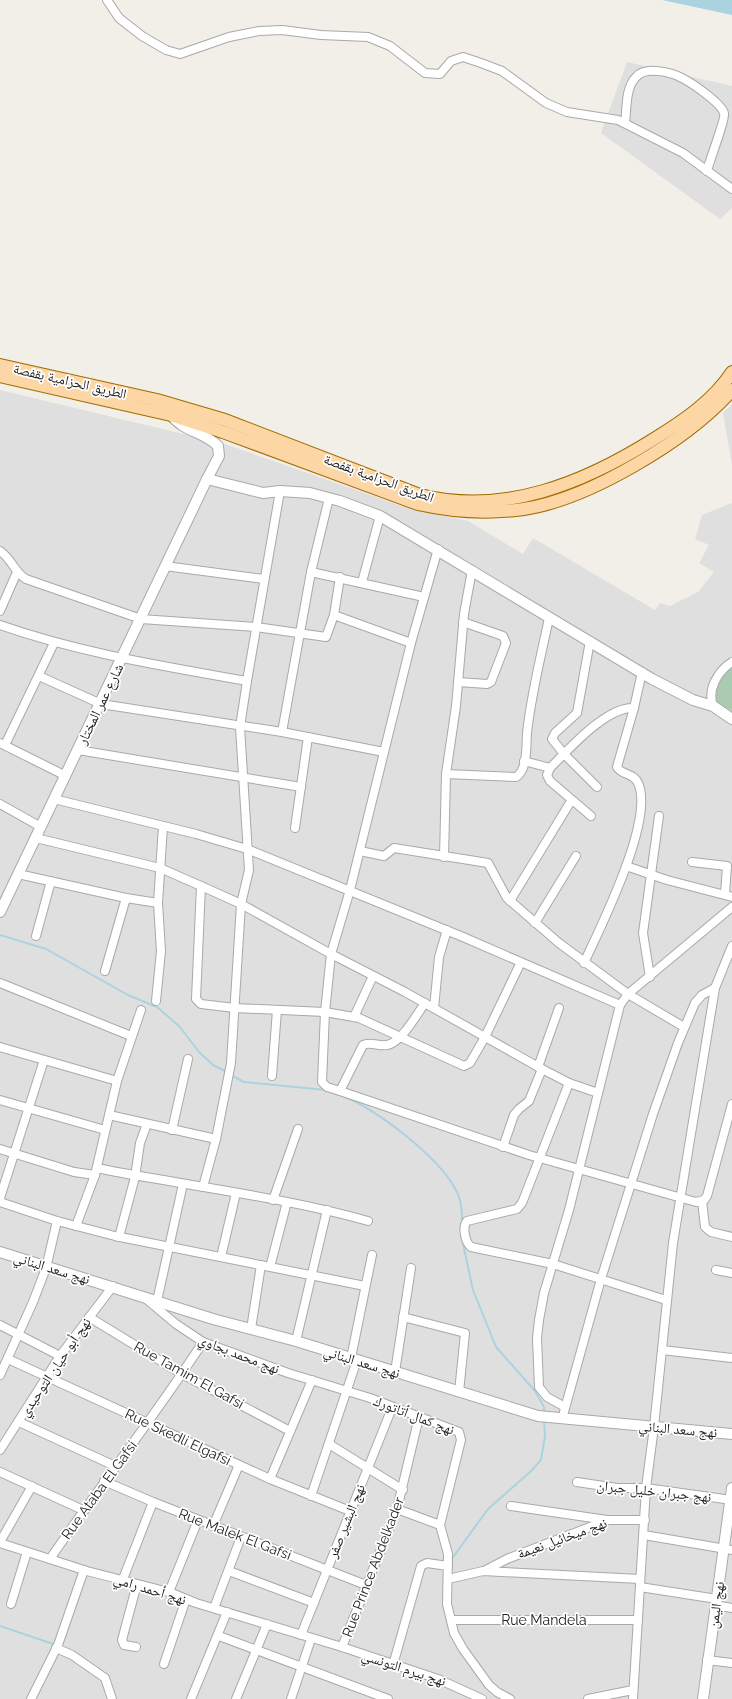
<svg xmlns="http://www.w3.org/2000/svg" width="732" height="1699" font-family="Raleway,'Noto Naskh Arabic',sans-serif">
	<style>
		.residential { fill: #e0dfdf }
		.cemetery { fill: #aacbaf }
		.water { fill: #aad3df }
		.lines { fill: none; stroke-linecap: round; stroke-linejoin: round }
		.stream { stroke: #aad3df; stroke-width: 2 }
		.minor-casing { stroke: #a9a9a9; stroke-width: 10 }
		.tertiary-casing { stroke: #a9a9a9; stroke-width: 12 }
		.primary-casing { stroke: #a06b00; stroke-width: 14 }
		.minor { stroke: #fff; stroke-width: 8 }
		.tertiary { stroke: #fff; stroke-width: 10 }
		.primary { stroke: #fcd6a4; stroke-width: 12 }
		.labels { text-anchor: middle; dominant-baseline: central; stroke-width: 3.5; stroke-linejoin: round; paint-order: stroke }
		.street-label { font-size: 14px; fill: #222; stroke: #fff }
	</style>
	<rect width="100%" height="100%" fill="#f2efe9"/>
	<!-- residential -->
	<g class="residential">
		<polygon points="627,62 732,86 732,208 720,219 601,133"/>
		<polygon points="0,390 225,444 399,505 468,521 523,554 533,538 655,610 660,603 670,606 698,592 714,572 699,563 709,545 695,539 702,515 732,503 732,1699 0,1699"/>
		<polygon points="732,404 732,465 723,413"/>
	</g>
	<!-- cemetery -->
	<path class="cemetery" d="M732,665V711L717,702C713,687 722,676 732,665Z"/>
	<!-- water -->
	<polygon class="water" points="662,0 732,0 732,15"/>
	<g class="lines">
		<!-- stream -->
		<g class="stream">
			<polyline points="0,935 46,949 128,995 157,1007 179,1026 199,1052 213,1065 227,1072"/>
			<polyline points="231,1075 244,1082 326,1090"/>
			<path d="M338,1094C375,1108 439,1156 457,1192C462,1202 462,1213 462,1225"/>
			<polyline points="462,1239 473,1290 496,1347 535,1391 544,1407 544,1414"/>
			<polyline points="451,1560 488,1509 530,1472 541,1460 545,1436 544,1420"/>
			<polyline points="0,1626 56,1645"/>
			<polyline points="98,1668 105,1674"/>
		</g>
		<defs>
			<g id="minor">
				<polyline points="107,0 119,18 142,36 166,50 180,54 229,37 259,31 282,30 321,35 368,37 390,46 425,73 440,74 451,61 463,57 481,63 502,71 546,103 567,112 618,120 683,153 732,189"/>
				<path d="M625,123C627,109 625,88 636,77C645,66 671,72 682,78C692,83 721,103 724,113C726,118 709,162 707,171"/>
				<polyline points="438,549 411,643 350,890 331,954 325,1012 322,1082 327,1087 340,1091 529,1155 696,1202 704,1200 707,1196 732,1104"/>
				<path d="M0,551C12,559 14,572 26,579L141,619L256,627L326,637L334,615L340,577"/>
				<polyline points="165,566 264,579"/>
				<polyline points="311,572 424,597"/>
				<polyline points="362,582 380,516"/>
				<polyline points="0,611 17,572"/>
				<polyline points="334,615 411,643"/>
				<path d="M0,625C80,653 163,666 247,681"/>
				<polyline points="590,641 577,713 555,733 552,739 564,754 597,787"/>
				<polyline points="39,676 101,704 282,732 384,752"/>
				<polyline points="458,682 487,684 491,682 506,643 503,636 463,622"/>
				<path d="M713,706C707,689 718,671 732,662"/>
				<polyline points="282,732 311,572 329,498"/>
				<polyline points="0,743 66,776"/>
				<polyline points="5,745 54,643"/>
				<polyline points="78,750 301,787"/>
				<polyline points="524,761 550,768 547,775 550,781 591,816"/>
				<path d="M550,768C569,749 607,706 634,708L642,672"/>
				<path d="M446,774L516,777C528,770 526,745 527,733C531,695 541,656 549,618"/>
				<polyline points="54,799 196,834 247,849 463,937 620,1005"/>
				<polyline points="0,804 41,827"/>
				<polyline points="295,828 308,737"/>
				<polyline points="36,838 160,868 201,886 241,904 331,954 405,992 542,1069 569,1083 598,1093"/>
				<polyline points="360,851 384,856 394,848 488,863 507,898 559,943 628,994 684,1027"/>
				<polyline points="444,857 446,774 456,706 464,614 472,570"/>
				<polyline points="692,862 727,866 725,894"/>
				<polyline points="626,866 667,880 732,897"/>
				<polyline points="18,874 126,898 158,903"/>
				<polyline points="201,886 196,999 201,1004 235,1008 325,1012 359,1018 464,1066 470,1063 485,1037 521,962"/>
				<polyline points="510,901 571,801"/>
				<polyline points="535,923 576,856"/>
				<polyline points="36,936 51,881"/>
				<path d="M584,963C601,926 655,819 638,783C634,773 621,775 617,767L634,708"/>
				<polyline points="105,971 126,898"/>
				<polyline points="650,977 643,933 659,816"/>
				<polyline points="0,983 131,1036"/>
				<polyline points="156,1001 161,951 158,903 163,826"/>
				<polyline points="434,1008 439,957 447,930"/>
				<polyline points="354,1017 373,976"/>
				<polyline points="0,1047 117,1081"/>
				<polyline points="538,1067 559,1008"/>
				<polyline points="272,1076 277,1010"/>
				<path d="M569,1083L522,1203L517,1209L467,1221C462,1227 465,1242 471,1247L553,1264L666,1300"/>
				<path d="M340,1091L363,1045C371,1041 379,1047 387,1045C401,1043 417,1014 425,1003"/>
				<polyline points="0,1100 105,1130"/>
				<polyline points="109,1115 216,1139"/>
				<polyline points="172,1130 188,1059"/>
				<polyline points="503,1147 514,1115 519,1109 529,1101 542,1069"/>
				<polyline points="0,1149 74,1172 95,1175"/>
				<path d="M97,1168C129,1175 160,1179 192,1185C251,1195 311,1205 368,1221"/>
				<polyline points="203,1187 216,1139 231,1063 241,904 249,870 240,727 247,681 280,491"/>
				<polyline points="0,1198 44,1060"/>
				<polyline points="273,1200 298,1129"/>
				<polyline points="702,1201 705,1227 711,1232 732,1237"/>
				<polyline points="0,1202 57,1221 115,1236 365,1286"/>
				<polyline points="76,1226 95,1175 117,1081 141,1010"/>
				<polyline points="119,1237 135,1177 140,1143 147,1124"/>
				<polyline points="221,1257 236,1193"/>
				<polyline points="270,1267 287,1202"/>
				<polyline points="716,1270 732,1273"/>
				<polyline points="145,1298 176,1324 203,1342 288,1373 370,1398 459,1432 461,1440 440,1525 448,1554 447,1604 454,1633 463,1649 489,1685 497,1692 510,1699"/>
				<polyline points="157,1301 183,1184"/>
				<polyline points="89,1317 182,1374 290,1431"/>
				<polyline points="403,1317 465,1333 459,1392"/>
				<polyline points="0,1325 60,1356"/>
				<polyline points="251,1329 261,1265"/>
				<polyline points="296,1341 327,1210"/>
				<polyline points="662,1350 732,1358"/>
				<polyline points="351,1358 372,1255"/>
				<polyline points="8,1359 270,1479 350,1511"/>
				<polyline points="395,1372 411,1268"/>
				<polyline points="0,1375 33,1302 46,1268 57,1221"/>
				<polyline points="565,1407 547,1397 539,1387 537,1338 539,1320 544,1293 569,1210 620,1005 628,994 732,907"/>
				<polyline points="564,1412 601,1279 653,1114 678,1043 695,1003 702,995 715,988"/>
				<polyline points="19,1422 115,1466"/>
				<polyline points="329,1444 403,1490"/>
				<polyline points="0,1450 60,1356 113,1286"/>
				<polyline points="0,1472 83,1510"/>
				<polyline points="270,1479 312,1380"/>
				<polyline points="104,1481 153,1502 366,1585"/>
				<polyline points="577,1482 617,1488 646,1488 732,1500"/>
				<polyline points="311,1496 357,1360"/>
				<polyline points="511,1506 607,1520"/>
				<polyline points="397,1509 440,1525"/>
				<polyline points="213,1526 239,1465"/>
				<polyline points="644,1535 732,1550"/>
				<polyline points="0,1542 32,1486"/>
				<polyline points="0,1543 87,1571 169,1592 196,1603 342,1647 438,1679 482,1699"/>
				<path d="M50,1559C100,1486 155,1416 203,1342"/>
				<polyline points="229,1571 314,1603"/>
				<polyline points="484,1571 507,1559 608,1520 645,1520"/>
				<polyline points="123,1579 153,1502"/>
				<polyline points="448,1579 483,1571 640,1579"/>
				<polyline points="640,1587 717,1599"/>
				<polyline points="169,1592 198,1520"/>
				<polyline points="11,1604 27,1552"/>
				<polyline points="715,1605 732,1608"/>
				<polyline points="214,1608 241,1537"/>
				<polyline points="451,1620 638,1620"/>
				<polyline points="301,1635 392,1408"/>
				<polyline points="219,1636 388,1699"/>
				<polyline points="136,1647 124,1645 122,1640 137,1584"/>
				<polyline points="342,1647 397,1509 419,1417"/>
				<polyline points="56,1648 72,1655 105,1678 112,1699"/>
				<polyline points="707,1660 732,1663"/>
				<polyline points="164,1664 186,1599"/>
				<polyline points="393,1665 421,1566 427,1563 448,1566"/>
				<polyline points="31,1699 58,1645 84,1570"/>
				<polyline points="191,1699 227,1612"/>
				<polyline points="236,1699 267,1624"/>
				<polyline points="291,1699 311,1639"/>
				<polyline points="588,1699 633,1690"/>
				<polyline points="633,1699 646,1488 654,1427 673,1243 715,988 732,946"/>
			</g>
			<g id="tertiary">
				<path d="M171,415C184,432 205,432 218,446L219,456L207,479"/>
				<polyline points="0,912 207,479 263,493 280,491 310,493 340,501 380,516 652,679 693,700 713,706 732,719"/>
				<polyline points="0,1252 213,1319 296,1341 538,1416 732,1434"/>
				<polyline points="703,1699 732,1488"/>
			</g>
			<g id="primary">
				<path d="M0,365L157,400L225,420L420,495C504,516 584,483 654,439C683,421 713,401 732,372"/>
				<path d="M0,376L171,415L223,432L418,504C453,512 488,514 524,509C589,499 688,440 732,390"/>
			</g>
		</defs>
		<!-- minor casing -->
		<use href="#minor" class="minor-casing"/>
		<!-- tertiary casing -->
		<use href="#tertiary" class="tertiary-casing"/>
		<!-- primary casing -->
		<use href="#primary" class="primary-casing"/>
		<!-- minor -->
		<use href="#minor" class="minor"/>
		<!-- tertiary -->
		<use href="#tertiary" class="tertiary"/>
		<!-- primary -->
		<use href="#primary" class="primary"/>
	</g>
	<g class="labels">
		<!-- street labels -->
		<g class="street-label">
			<text transform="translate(70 381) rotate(13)">الطريق الحزامية بقفصة</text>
			<text transform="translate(379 478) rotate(20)">الطريق الحزامية بقفصة</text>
			<text transform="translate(100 704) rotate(-64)">شارع عمر المختار</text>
			<text transform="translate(52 1268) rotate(17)">نهج سعد البناني</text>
			<text transform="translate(239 1354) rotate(21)">نهج محمد بجاوي</text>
			<text transform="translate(362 1362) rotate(17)">نهج سعد البناني</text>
			<text transform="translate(55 1367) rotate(-56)">نهج أبو حيان التوحيدي</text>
			<text transform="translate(189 1375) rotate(29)">Rue Tamim El Gafsi</text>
			<text transform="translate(414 1415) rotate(21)">نهج كمال أتاتورك</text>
			<text transform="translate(678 1429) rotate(5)">نهج سعد البناني</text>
			<text transform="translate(178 1437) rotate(25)">Rue Skedli Elgafsi</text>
			<text transform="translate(99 1490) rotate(-54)">Rue Ataba El Gafsi</text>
			<text transform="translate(654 1491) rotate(6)">نهج جبران خليل جبران</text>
			<text transform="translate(346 1521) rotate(-68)">نهج البشير صفر</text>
			<text transform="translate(235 1534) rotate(21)">Rue Malek El Gafsi</text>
			<text transform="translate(562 1538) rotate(-20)">نهج ميخائيل نعيمة</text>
			<text transform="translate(373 1567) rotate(-69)">Rue Prince Abdelkader</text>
			<text transform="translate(150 1589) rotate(17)">نهج أحمد رامي</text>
			<text transform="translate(716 1605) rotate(-82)">نهج اليمن</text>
			<text x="544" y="1620">Rue Mandela</text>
			<text transform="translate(404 1668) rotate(18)">نهج بيرم التونسي</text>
		</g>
	</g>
</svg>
